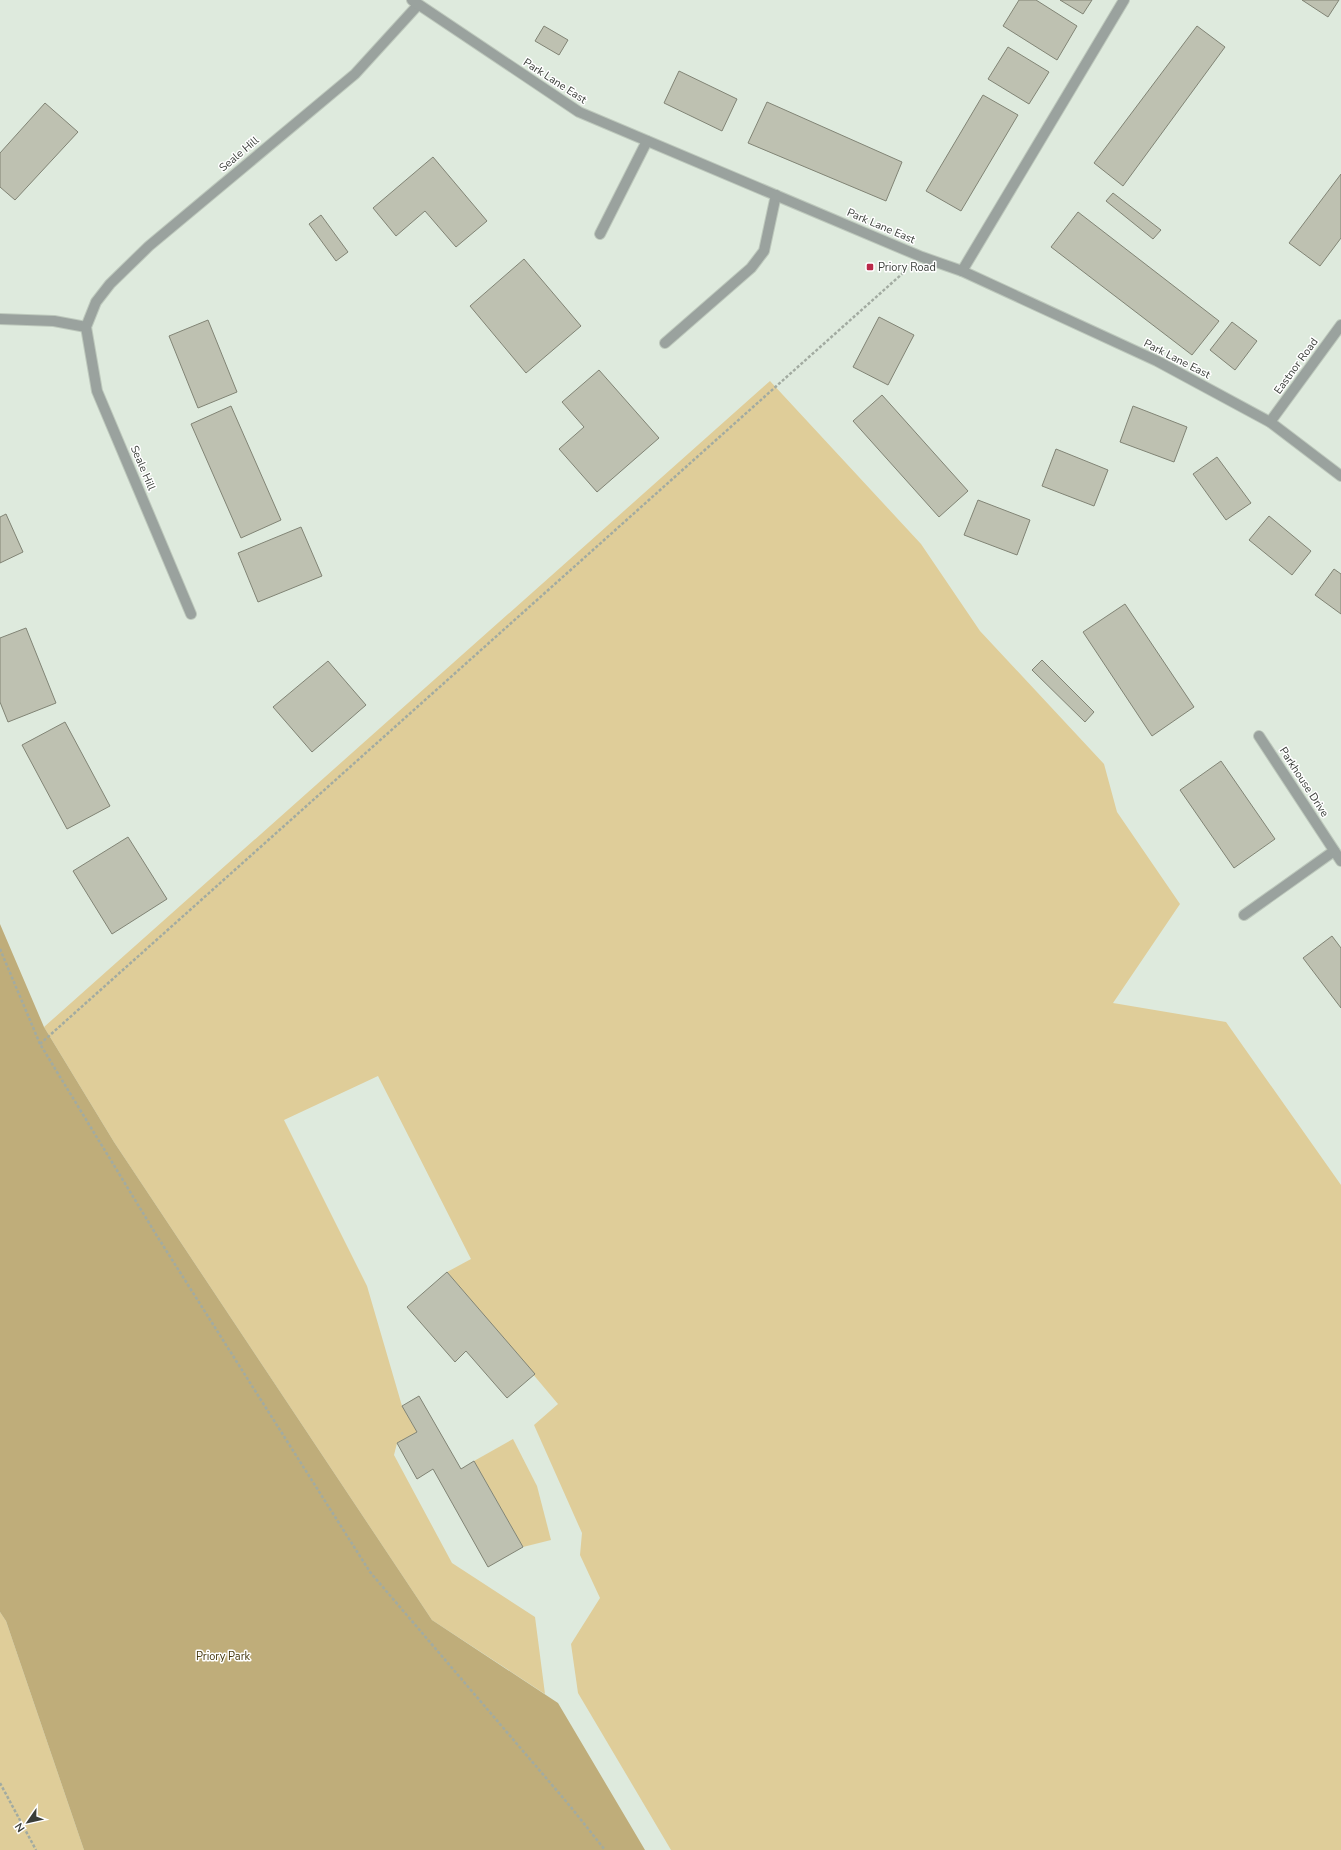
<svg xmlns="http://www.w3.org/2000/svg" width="1341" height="1850" font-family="'Nunito Sans',sans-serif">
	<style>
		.green { fill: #dfcd99 }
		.forest { fill: #bfad7a }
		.building { fill: #bec1b1; stroke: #818475 }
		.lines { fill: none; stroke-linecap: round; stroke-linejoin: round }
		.service-casing { stroke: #bdc8bc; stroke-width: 12 }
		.minor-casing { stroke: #bdc8bc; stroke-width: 12 }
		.tertiary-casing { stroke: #bdc8bc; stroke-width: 12 }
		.path { stroke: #a2aba1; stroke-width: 2.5; stroke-dasharray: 3 2; stroke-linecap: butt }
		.service { stroke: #9aa29e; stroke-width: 10 }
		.minor { stroke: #9aa29e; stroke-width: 10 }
		.tertiary { stroke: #9aa29e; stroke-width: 10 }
		.poi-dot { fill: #ba2949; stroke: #fff; stroke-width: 1.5 }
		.labels { text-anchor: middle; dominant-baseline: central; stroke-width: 3; stroke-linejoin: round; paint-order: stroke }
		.street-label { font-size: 11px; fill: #3a3e39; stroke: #fff }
		.poi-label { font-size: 11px; fill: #3a3e39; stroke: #fff; text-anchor: start }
		.park-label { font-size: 11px; fill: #44370d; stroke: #fff }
	</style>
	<rect width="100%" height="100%" fill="#deeadd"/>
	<!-- green -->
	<g class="green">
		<polygon points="770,381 921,544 980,631 1104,764 1117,812 1180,904 1113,1003 1226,1022 1341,1185 1341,1850 671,1850 578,1693 571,1644 600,1598 580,1555 582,1533 534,1425 558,1404 447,1272 471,1259 378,1076 284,1120 367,1286 402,1406 417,1432 397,1443 394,1455 452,1563 535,1617 545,1694 432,1620 114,1142 44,1027"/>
		<polygon points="513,1439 537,1486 551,1540 523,1547 474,1461"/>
		<polygon points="0,1612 6,1621 84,1850 0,1850"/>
	</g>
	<!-- forest -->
	<polygon class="forest" points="0,924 44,1027 114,1142 432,1620 558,1703 645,1850 84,1850 6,1621 0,1612"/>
	<!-- building -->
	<g class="building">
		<polygon points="1019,0 1036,0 1077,26 1057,60 1003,26"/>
		<polygon points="1060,0 1092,0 1083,14"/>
		<polygon points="1302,0 1339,0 1328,17"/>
		<polygon points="544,26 568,40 559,55 535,41"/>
		<polygon points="1197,26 1225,47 1123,186 1094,163"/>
		<polygon points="1008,47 1049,72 1029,104 988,79"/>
		<polygon points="679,71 737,99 722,131 664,103"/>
		<polygon points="983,95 1018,115 961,211 926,191"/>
		<polygon points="767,102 902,162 886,201 748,143"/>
		<polygon points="45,103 78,132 15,200 0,187 0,153"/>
		<polygon points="433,157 487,221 456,247 425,211 396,236 373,208"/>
		<polygon points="1341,174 1341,238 1320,266 1289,243"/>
		<polygon points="1113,193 1161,230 1153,239 1106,201"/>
		<polygon points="1078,212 1219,321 1192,355 1051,247"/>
		<polygon points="321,215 348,252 336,261 309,224"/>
		<polygon points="524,259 581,326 526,373 470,306"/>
		<polygon points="879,317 914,335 888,385 853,367"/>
		<polygon points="208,320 237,392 198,408 169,336"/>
		<polygon points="1232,322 1257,341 1235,370 1210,350"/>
		<polygon points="599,370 659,438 597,492 559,449 584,427 562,402"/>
		<polygon points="882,395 968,491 939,517 853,421"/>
		<polygon points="231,406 281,520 241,538 191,424"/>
		<polygon points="1133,406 1187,427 1174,462 1120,442"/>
		<polygon points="1056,449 1108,470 1094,506 1042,486"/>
		<polygon points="1217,457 1251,503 1226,520 1193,474"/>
		<polygon points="978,500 1030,520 1017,555 964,535"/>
		<polygon points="6,514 23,552 0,563 0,517"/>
		<polygon points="1269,516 1311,551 1292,575 1249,540"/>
		<polygon points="301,527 322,576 258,602 238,553"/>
		<polygon points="1334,569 1341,574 1341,614 1315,595"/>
		<polygon points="1125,604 1194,707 1152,736 1083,632"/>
		<polygon points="26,628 56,703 8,722 0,702 0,638"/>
		<polygon points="1042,660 1094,712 1085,722 1032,670"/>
		<polygon points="328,661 366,705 312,752 273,707"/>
		<polygon points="65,722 110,806 67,829 22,745"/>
		<polygon points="1221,761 1275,839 1234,868 1180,790"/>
		<polygon points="128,837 167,899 112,934 73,871"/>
		<polygon points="1332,936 1341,948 1341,1008 1303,958"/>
		<polygon points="447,1272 535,1374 507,1398 466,1351 455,1362 407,1307"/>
		<polygon points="419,1396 461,1469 474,1461 523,1547 488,1567 433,1469 417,1479 397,1443 417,1432 402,1406"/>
	</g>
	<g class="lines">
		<defs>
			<g id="service">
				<polyline points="600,234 647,141"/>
				<polyline points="665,343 751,268 764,251 776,195"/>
				<polyline points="1244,915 1334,851"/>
			</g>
			<g id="minor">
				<polyline points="962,271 1124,0"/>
				<polyline points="0,319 54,321 86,327"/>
				<polyline points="1270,422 1341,325"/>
				<polyline points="191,614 97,391 86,327 96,302 110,284 149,246 355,74 418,5"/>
				<polyline points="1259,736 1341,861"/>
			</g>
			<polyline id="tertiary" points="412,0 579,112 922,257 962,271 1157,361 1270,422 1341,476"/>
		</defs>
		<!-- service casing -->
		<use href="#service" class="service-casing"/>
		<!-- minor casing -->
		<use href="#minor" class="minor-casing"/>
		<!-- tertiary casing -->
		<use href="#tertiary" class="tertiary-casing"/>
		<!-- path -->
		<g class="path">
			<polyline points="0,949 40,1044 157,1236 370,1572 570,1806 605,1850"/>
			<polyline points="40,1044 903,273"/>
			<polyline points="0,1783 36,1850"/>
		</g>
		<!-- service -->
		<use href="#service" class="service"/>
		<!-- minor -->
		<use href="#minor" class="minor"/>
		<!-- tertiary -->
		<use href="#tertiary" class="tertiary"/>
	</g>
	<!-- markers -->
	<rect class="poi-dot" x="866" y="263" width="8" height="8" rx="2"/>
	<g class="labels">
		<!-- street labels -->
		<g class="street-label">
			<text transform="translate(555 81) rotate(33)">Park Lane East</text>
			<text transform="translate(239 154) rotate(-40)">Seale Hill</text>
			<text transform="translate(881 226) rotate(23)">Park Lane East</text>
			<text transform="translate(1177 359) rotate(27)">Park Lane East</text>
			<text transform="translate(1296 366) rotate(-54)">Eastnor Road</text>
			<text transform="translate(143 468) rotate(67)">Seale Hill</text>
			<text transform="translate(1304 782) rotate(57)">Parkhouse Drive</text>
		</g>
		<!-- poi labels -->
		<g class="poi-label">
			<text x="878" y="267">Priory Road</text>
		</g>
		<!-- park labels -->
		<g class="park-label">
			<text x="223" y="1656">Priory Park</text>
		</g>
	</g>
	<!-- north arrow -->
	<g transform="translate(28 1822) rotate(236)" stroke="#ffffff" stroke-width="3" paint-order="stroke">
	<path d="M0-3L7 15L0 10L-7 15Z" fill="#3a3e39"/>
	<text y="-6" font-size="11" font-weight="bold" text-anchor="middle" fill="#3a3e39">N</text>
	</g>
</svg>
